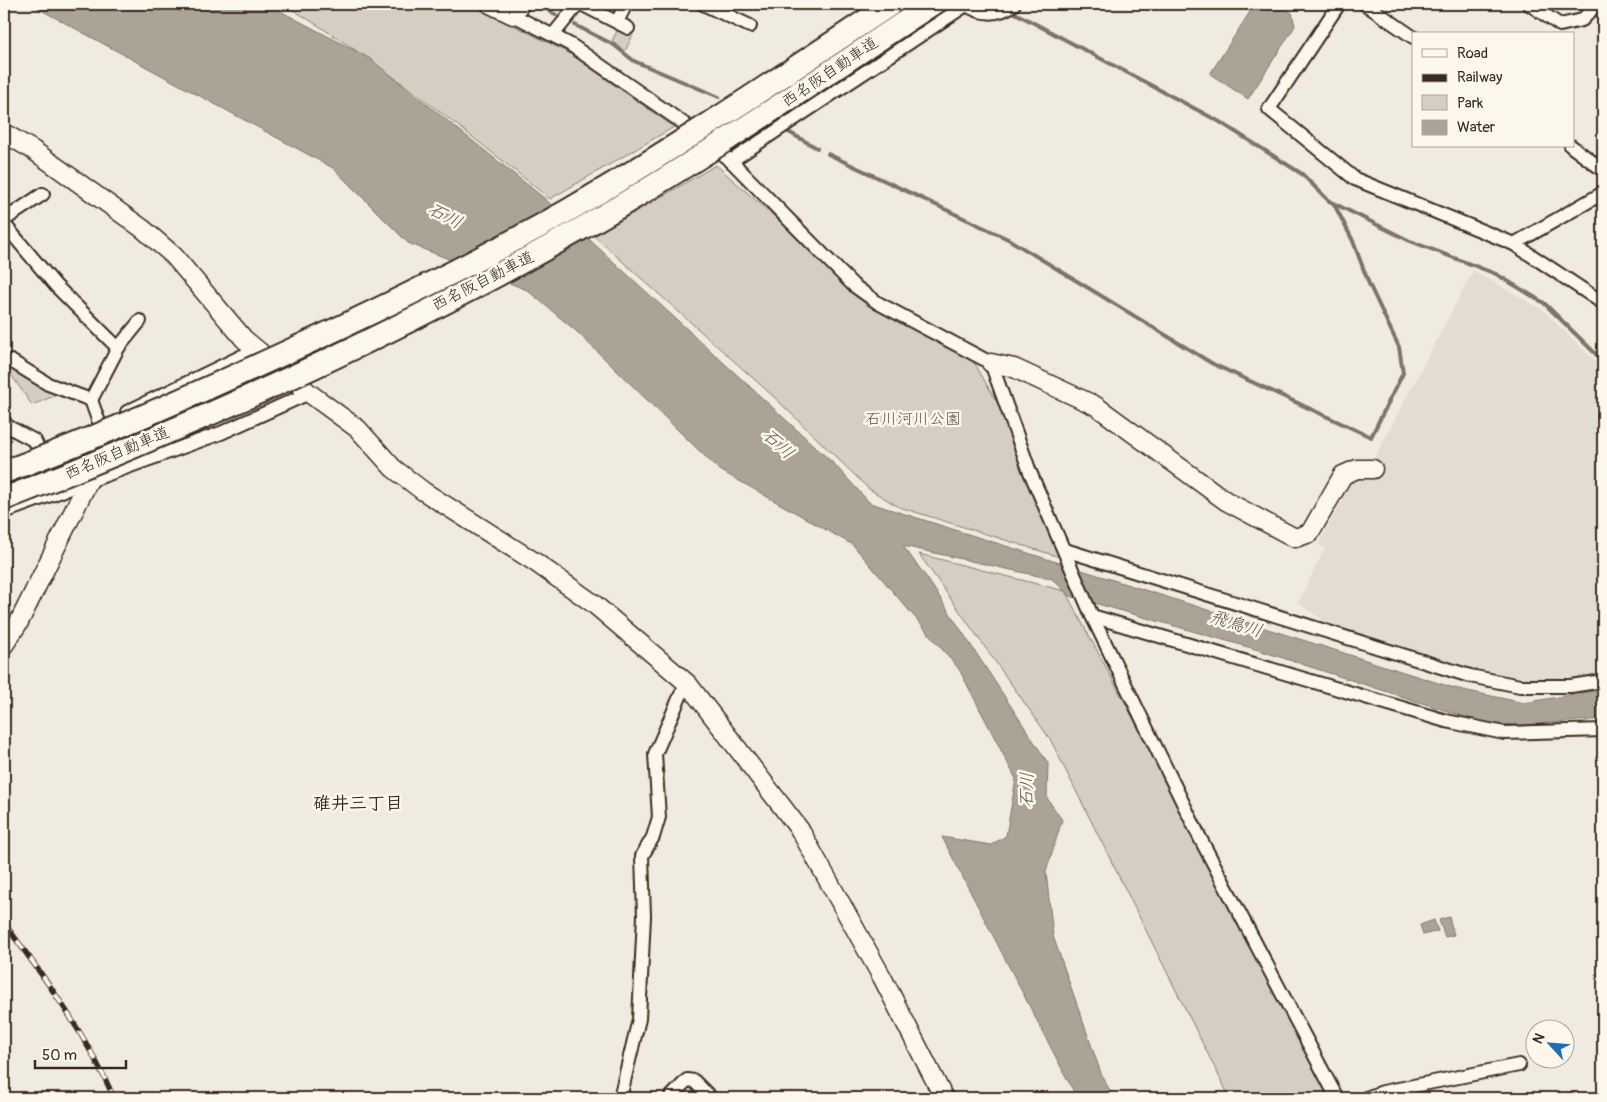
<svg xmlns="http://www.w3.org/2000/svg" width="1607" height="1102" font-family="Pangolin,'Klee One',sans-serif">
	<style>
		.built { fill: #e2dcd1 }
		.green { fill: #d5cec3; stroke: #887c70 }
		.water { fill: #aca397; stroke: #7f7367 }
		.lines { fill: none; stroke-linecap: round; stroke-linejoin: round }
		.stream { stroke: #7f7367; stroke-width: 4 }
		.street-casing { stroke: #3b2a1e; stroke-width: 16 }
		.secondary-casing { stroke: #3b2a1e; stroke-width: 21 }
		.street { stroke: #fbf7ec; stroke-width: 12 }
		.secondary { stroke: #fbf7ec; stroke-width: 18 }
		.rail-casing { stroke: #3b2a1e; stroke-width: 5.5 }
		.rail { stroke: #fbf7ec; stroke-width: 4; stroke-dasharray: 11; stroke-linecap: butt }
		.highway-bridge-casing { stroke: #3b2a1e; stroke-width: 26; stroke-linecap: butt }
		.highway-bridge { stroke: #fbf7ec; stroke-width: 22 }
		.labels { text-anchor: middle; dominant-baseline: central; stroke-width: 5; stroke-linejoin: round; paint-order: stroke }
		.street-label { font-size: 16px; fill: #3b2a1e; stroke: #fbf7ec }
		.park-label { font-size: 16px; fill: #625347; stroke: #fbf7ec }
		.water-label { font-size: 18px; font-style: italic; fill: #635448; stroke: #fbf7ec }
		.neighbourhood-label { font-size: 18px; font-weight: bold; fill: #3b2a1e; stroke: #fbf7ec }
	</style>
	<rect width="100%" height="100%" fill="#f0ebe0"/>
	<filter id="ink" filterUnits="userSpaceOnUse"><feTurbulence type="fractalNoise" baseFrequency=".02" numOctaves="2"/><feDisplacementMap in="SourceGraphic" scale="10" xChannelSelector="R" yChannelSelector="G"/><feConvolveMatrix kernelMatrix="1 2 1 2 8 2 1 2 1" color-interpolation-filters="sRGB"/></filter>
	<g filter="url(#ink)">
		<!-- built -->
		<polygon class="built" points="1473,271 1543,310 1603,369 1603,674 1535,680 1476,669 1327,623 1298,603 1325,548 1318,545 1355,475 1364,478"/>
		<!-- green -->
		<g class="green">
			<path d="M283,4H471L569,53L674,127L550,199C464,130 378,60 283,4Z"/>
			<polygon points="618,29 633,35 625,51 612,41"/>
			<polygon points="716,165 792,232 822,264 865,300 971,357 1002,411 1063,558 899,507 869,489 773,396 594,236"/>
			<polygon points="5,366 36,385 59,394 32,405"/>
			<polygon points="919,554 1065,591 1337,1098 1230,1098 1050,739"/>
		</g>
		<!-- water -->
		<g class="water">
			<polygon points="30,4 267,4 369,58 544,198 833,463 870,503 1454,688 1524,703 1603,689 1603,719 1525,725 1487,724 1255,649 1070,596 1052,579 903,546 927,578 1048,763 1047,798 1062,820 1046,872 1053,936 1102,1076 1114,1098 1077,1098 942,837 991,845 1006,836 1016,779 959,669 853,545 718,469 576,331 527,290 408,243 333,168"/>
			<polygon points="1255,4 1278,4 1292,13 1295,26 1248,99 1210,74"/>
			<polygon points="1449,917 1454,935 1445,937 1439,920"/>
			<polygon points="1434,920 1438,931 1423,935 1420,925"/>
		</g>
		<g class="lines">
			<!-- stream -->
			<g class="stream">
				<polyline points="540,5 556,15"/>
				<polyline points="1015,13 1220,122 1302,174 1329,201 1410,241 1496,274 1544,303 1603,361"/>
				<polyline points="575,25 614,45 634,61 719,97"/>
				<polyline points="785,130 817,148"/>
				<polyline points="828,154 1008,239 1213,364 1371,437 1403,373 1399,347 1369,284 1353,241 1334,204"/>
			</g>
			<defs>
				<g id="street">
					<polyline points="581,4 628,28"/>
					<polyline points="703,4 750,26"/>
					<path d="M965,4C981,15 998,16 1014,4"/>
					<polyline points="1339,4 1269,109 1355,179 1514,244 1603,303"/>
					<polyline points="1365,4 1413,37"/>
					<polyline points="1529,4 1560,25 1582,20 1597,4"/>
					<polyline points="513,15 571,45 683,123 731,161 853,285 878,303 991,363 1030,472 1092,616 1200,838 1337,1098"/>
					<polyline points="617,22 626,4"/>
					<polyline points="553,35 578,4"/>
					<polyline points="1571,146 1603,170"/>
					<polyline points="731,161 966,5"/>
					<polyline points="4,220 43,194"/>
					<polyline points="4,224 56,286 118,348"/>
					<polyline points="1514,244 1603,193"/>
					<polyline points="4,361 11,361 48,384 91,400 100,425 91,466"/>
					<polyline points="91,400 118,348 140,321"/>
					<polyline points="127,412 257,349"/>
					<polyline points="4,421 7,426 35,441 38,448"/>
					<polyline points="4,512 221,433 309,393"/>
					<polyline points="1065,550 1470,676 1520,686 1571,686 1603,681"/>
					<polyline points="1092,616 1446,721 1504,733 1603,730"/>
					<polyline points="620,1098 639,1019 644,916 642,856 653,837 659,817 655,754 682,692 688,684"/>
					<polyline points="670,1098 687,1080 694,1081 711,1098"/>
					<polyline points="1366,1098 1383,1092 1519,1065"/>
				</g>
				<g id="secondary">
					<polyline points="490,4 513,15 520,4"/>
					<polyline points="4,133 33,150 143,229 174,256 244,339 309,393 358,429 393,468 423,491 535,562 594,604 688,684 800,830 882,977 944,1098"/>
					<polyline points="991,363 1014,368 1096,406 1226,501 1295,538 1310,533 1343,475 1357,469 1373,469"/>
					<polyline points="4,645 19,622 88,482"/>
				</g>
			</defs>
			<!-- street casing -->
			<use href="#street" class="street-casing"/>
			<!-- secondary casing -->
			<use href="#secondary" class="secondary-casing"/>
			<!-- street -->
			<use href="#street" class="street"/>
			<!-- secondary -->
			<use href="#secondary" class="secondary"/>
			<defs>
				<path id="rail" d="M4,923C45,978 86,1034 114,1098"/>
			</defs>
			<!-- rail casing -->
			<use href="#rail" class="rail-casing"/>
			<!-- rail -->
			<use href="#rail" class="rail"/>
			<defs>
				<g id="highway-bridge">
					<path d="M4,472C96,438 185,399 274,358C373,313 472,265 567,211C678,147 784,75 891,4"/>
					<path d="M4,499C202,422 399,333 584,227C704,158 817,80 932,4"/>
				</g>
			</defs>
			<!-- highway-bridge casing -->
			<use href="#highway-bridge" class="highway-bridge-casing"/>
			<!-- highway-bridge -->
			<use href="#highway-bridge" class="highway-bridge"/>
		</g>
	</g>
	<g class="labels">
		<!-- street labels -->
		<g class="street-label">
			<text transform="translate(830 72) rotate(-34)">西名阪自動車道</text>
			<text transform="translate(483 281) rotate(-27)">西名阪自動車道</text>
			<text transform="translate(117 453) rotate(-23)">西名阪自動車道</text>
		</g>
		<!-- park labels -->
		<g class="park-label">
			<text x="913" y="419">石川河川公園</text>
		</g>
		<!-- water labels -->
		<g class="water-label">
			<text transform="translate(445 216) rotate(28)">石川</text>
			<text transform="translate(778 444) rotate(42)">石川</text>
			<text transform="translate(1236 624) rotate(17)">飛鳥川</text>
			<text transform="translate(1027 790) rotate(-89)">石川</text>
		</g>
		<!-- neighbourhood labels -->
		<g class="neighbourhood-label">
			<text x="358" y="803">碓井三丁目</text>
		</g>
	</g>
	<!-- margin -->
	<rect width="1607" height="1102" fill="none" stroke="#fbf7ec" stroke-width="20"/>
	<rect x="10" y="10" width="1587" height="1082" fill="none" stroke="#3b2a1e" stroke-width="2" filter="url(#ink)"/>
	<!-- legend -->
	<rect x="1412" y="32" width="162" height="115" fill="#fbf7ec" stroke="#aea59a"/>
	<rect x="1422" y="49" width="25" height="8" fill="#fbf7ec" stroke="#aea59a"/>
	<text x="1457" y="58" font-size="15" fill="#3b2a1e">Road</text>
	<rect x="1422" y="74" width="25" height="8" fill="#3b2a1e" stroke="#aea59a"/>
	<text x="1457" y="82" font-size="15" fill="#3b2a1e">Railway</text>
	<rect x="1422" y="95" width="25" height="15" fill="#d5cec3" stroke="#aea59a"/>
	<text x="1457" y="108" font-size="15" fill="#3b2a1e">Park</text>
	<rect x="1422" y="120" width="25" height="15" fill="#aca397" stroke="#aea59a"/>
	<text x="1457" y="132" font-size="15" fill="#3b2a1e">Water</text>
	<!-- north arrow -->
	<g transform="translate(1550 1044) rotate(296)"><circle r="24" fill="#fbf7ec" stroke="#aea59a"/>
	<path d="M0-4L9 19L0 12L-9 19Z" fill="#1f6fb2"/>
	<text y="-8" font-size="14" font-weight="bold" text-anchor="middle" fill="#3b2a1e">N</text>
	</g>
	<!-- scale -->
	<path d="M35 1060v8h91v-8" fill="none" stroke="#3b2a1e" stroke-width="2.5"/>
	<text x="42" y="1060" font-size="15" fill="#3b2a1e" stroke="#fbf7ec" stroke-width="4" paint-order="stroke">50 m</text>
</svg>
